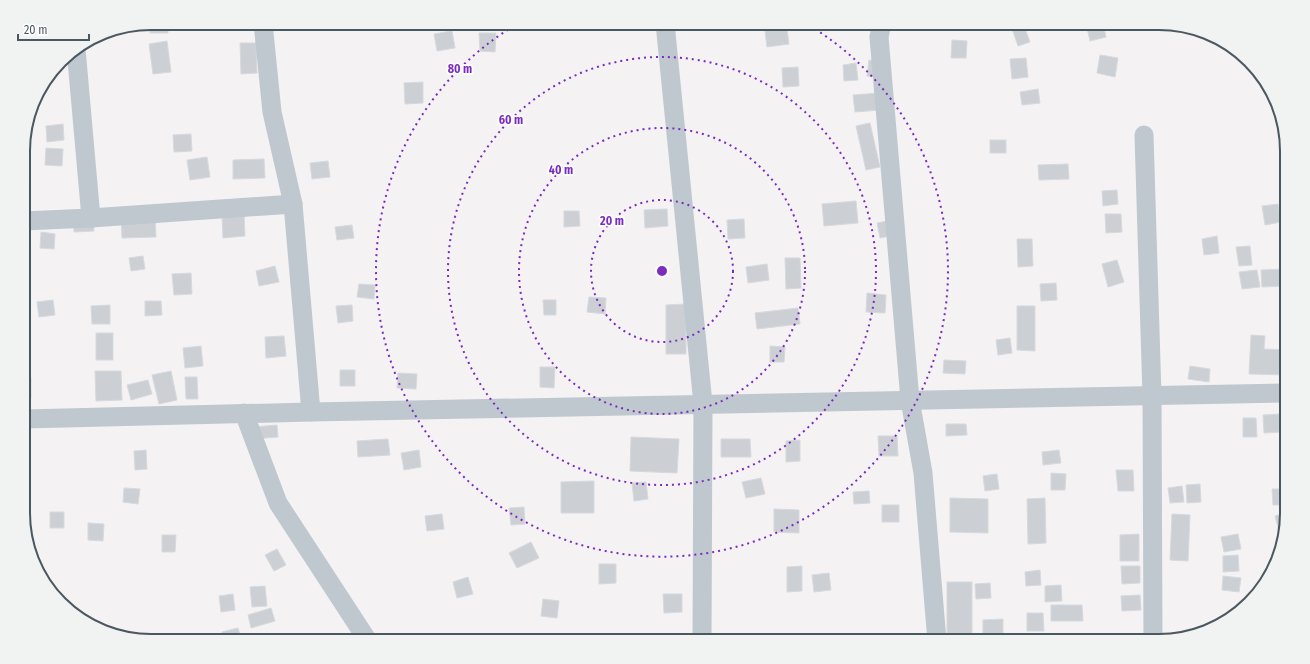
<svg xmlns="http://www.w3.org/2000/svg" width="1310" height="664" font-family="'Fira Sans Condensed',sans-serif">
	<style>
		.building { fill: #ccd0d4; stroke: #d6d9dd }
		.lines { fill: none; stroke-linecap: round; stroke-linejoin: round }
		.minor { stroke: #bec8ce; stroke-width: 19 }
		.ring { fill: none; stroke: #7b2cbf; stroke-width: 2; stroke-dasharray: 2 4 }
		.rim { fill: none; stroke: #4a585f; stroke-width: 2 }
		.centre { fill: #7b2cbf; stroke: #fff; stroke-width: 2 }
		.ring-label { font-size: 12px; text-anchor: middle; font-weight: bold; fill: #7b2cbf; stroke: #fff; stroke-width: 3.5; stroke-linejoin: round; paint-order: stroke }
	</style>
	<rect width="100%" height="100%" fill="#f4f2f3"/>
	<!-- building -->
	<g class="building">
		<polygon points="149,23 168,23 168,33 150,33"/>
		<polygon points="1010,23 1023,23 1030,42 1018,46"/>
		<polygon points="1103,23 1106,37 1090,41 1086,24"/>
		<polygon points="787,29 789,44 767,47 765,31"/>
		<polygon points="452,31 455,48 437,51 434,34"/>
		<polygon points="479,33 496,33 495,52 480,51"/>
		<polygon points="952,40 967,41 966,58 951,58"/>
		<polygon points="167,41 171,72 153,74 149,44"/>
		<polygon points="240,43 256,43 257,73 241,74"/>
		<polygon points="1100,55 1118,58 1115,77 1097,73"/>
		<polygon points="1026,58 1028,77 1012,79 1010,59"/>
		<polygon points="869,60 885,62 883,78 867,76"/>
		<polygon points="856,63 858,80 844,81 843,65"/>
		<polygon points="59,64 60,72 52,73"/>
		<polygon points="798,67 799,86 783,87 782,68"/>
		<polygon points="423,82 423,103 405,104 404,83"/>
		<polygon points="1038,89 1040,103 1022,105 1020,92"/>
		<polygon points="879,93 880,110 855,112 853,95"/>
		<polygon points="870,123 880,167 866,170 856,126"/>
		<polygon points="63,124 64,140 47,142 46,126"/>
		<polygon points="191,134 192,151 174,152 173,135"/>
		<rect x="990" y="140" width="16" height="13"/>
		<polygon points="46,148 63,149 62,166 45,165"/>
		<polygon points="207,157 210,177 190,180 187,160"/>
		<polygon points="264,159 265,178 233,179 233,160"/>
		<polygon points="328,161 330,177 312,179 310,163"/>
		<polygon points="1068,164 1069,179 1039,180 1038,165"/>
		<polygon points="1117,190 1118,204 1103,206 1102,191"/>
		<polygon points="856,201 858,223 824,226 822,204"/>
		<polygon points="1278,204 1281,222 1265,225 1262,206"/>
		<polygon points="667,209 668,226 645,228 644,210"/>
		<polygon points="564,211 579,211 580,226 564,227"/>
		<polygon points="155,213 156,237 122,238 121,214"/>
		<polygon points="93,214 94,231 74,232 73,215"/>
		<polygon points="1105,214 1121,214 1122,232 1106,233"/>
		<polygon points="244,215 245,236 223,238 222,216"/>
		<polygon points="744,219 745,238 728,239 727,220"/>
		<polygon points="892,220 895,235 880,238 877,223"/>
		<polygon points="352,225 354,238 337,240 335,227"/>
		<polygon points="41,232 55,234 54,249 40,248"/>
		<polygon points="1217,236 1219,253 1204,255 1202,239"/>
		<polygon points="1017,239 1032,239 1033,266 1018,267"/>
		<polygon points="1250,246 1252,265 1239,266 1236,247"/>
		<polygon points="143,256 145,269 131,271 129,258"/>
		<polygon points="785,258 800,258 801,288 786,289"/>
		<polygon points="1117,260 1124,282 1108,287 1102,264"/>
		<polygon points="767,264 769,280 748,283 746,267"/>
		<polygon points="275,266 279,282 259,286 256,271"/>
		<polygon points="1286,269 1286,286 1262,287 1261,270"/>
		<polygon points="1257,270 1260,287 1242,289 1239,272"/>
		<polygon points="191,273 192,294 174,295 172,274"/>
		<polygon points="1056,283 1057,300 1041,301 1040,284"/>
		<polygon points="359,284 375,285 374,299 357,297"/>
		<polygon points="867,293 886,295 885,313 866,312"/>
		<polygon points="589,297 606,298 605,314 587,312"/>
		<polygon points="53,300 55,315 39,317 37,302"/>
		<polygon points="543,300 556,300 556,315 544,315"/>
		<polygon points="145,301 161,301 162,315 145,316"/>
		<polygon points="686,304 686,354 666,354 666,305"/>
		<polygon points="110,305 110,324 92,324 91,306"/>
		<polygon points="352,305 353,321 338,323 336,306"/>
		<polygon points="1017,306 1035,306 1035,351 1017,350"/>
		<polygon points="798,308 800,324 757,329 755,313"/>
		<rect x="96" y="333" width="17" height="27"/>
		<polygon points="1251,335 1265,336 1264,349 1287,350 1287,375 1249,374"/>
		<polygon points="284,336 286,356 266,358 265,337"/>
		<polygon points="1010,338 1012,353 998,355 996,340"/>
		<polygon points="201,346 203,366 185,368 183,348"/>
		<polygon points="770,346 785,347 784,362 770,362"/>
		<polygon points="944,360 966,361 965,374 943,373"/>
		<polygon points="1190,366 1210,369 1209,382 1188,379"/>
		<polygon points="540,367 555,367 554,388 540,387"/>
		<rect x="340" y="370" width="15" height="16"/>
		<polygon points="95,371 121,371 122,400 96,401"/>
		<polygon points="171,371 177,400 159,404 152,375"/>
		<polygon points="398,373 417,374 416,389 397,388"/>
		<polygon points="185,377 197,377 198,399 186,399"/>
		<rect x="24" y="378" width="7" height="20"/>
		<polygon points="148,380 152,394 131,400 127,385"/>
		<polygon points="1280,414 1281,432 1264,433 1263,415"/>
		<polygon points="1243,418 1256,418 1257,437 1243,437"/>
		<polygon points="946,424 966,424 967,435 946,436"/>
		<polygon points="277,425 278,437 254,439 253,427"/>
		<polygon points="878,436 897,436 898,456 879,456"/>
		<polygon points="631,437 679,439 677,473 630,471"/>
		<polygon points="388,439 390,455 358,457 357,441"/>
		<polygon points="721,439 750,439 751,457 721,457"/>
		<polygon points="800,440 800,461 786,462 786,441"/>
		<polygon points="146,450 147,469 135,470 134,451"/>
		<polygon points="419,450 421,467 404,470 401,453"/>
		<polygon points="1059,450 1061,463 1043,465 1042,452"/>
		<polygon points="1116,470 1133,470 1134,491 1118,491"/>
		<polygon points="1051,473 1066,474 1065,490 1051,490"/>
		<polygon points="997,474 999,489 985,491 983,476"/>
		<polygon points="761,478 765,494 746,498 742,482"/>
		<polygon points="594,481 594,513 561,513 561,482"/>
		<polygon points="646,482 648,499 634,501 632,483"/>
		<polygon points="1200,484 1201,502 1187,503 1186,485"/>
		<polygon points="1182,486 1184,502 1170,503 1168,488"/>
		<polygon points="124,488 140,489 138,504 123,502"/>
		<polygon points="1272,489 1287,489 1287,505 1273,505"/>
		<polygon points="869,491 870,503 854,504 853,492"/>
		<polygon points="950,498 988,499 988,533 950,532"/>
		<polygon points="1045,498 1046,543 1028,544 1027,499"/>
		<rect x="24" y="501" width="3" height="18"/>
		<rect x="882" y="505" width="17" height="17"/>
		<polygon points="524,507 525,524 511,525 509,508"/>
		<polygon points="774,509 799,510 799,533 774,532"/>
		<rect x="50" y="512" width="14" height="16"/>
		<polygon points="1287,513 1283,530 1279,531 1275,516"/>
		<polygon points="442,514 444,529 427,531 425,516"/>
		<polygon points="1172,514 1190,515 1188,561 1170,560"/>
		<polygon points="88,523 104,524 103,541 88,540"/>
		<polygon points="1139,534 1139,561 1120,561 1120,535"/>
		<polygon points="1238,534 1241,549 1224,552 1221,537"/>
		<polygon points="162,535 176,535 175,552 162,552"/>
		<polygon points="531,542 539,558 517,568 509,553"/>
		<polygon points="277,549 286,565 274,571 265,555"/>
		<polygon points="1238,555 1239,571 1223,572 1223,556"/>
		<polygon points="599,564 616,564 616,583 599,584"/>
		<polygon points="802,566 802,591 787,592 787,567"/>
		<polygon points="1121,566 1140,566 1140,583 1122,584"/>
		<polygon points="1040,570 1041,585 1026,586 1025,572"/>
		<polygon points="829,573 831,590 814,592 812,575"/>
		<polygon points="1223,576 1241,578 1239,592 1222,590"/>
		<polygon points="468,577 473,594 457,598 453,582"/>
		<rect x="947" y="582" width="25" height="55"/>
		<polygon points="990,583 991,598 976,599 975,584"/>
		<polygon points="1061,585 1062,601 1045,602 1045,586"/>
		<polygon points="265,586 267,606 252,607 250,587"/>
		<polygon points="233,594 235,610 221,612 219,596"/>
		<polygon points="663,594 682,594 682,612 664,613"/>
		<polygon points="1140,595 1141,610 1122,611 1121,596"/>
		<polygon points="543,599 559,601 557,618 541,616"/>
		<polygon points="1051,605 1082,605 1083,621 1051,621"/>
		<polygon points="271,608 275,621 251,628 248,615"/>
		<polygon points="1027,613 1043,613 1044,631 1027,631"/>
		<polygon points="1003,619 1003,636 983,636 983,620"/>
		<polygon points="238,628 242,641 224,641 222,632"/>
		<polygon points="1185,634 1185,635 1170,640 1169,636"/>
	</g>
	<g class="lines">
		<!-- minor -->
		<g class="minor">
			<polyline points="263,23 272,112 293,204 311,412"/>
			<polyline points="665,23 703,404 702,641"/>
			<polyline points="882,23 879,37 910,400 923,473 937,641"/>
			<polyline points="76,49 91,218"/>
			<polyline points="1144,135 1152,396 1153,641"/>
			<polyline points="23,221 91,218 293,204"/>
			<polyline points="244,413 278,503 368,641"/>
			<polyline points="24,419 311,412 1287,393"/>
		</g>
	</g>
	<!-- distance rings -->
	<g class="ring">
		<circle cx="662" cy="271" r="71"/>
		<circle cx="662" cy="271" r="143"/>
		<circle cx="662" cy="271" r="214"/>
		<path d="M805 23A286 286 0 1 1 519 23"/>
	</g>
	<!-- crop -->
	<path d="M0 0H1310V664H0ZM151 30H1159A121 121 0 0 1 1280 151V513A121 121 0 0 1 1159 634H151A121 121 0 0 1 30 513V151A121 121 0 0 1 151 30Z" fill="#f1f2f2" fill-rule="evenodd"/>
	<path class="rim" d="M151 30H1159A121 121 0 0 1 1280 151V513A121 121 0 0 1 1159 634H151A121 121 0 0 1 30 513V151A121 121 0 0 1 151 30Z"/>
	<circle cx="662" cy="271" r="6" class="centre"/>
	<g class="ring-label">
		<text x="460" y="73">80 m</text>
		<text x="511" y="124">60 m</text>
		<text x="561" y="174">40 m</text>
		<text x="612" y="225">20 m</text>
	</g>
	<!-- scale -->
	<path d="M18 34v6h71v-6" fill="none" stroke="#4a585f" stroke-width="2"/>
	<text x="24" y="34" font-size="12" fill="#4a585f" stroke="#ffffff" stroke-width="3" paint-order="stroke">20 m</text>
</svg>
